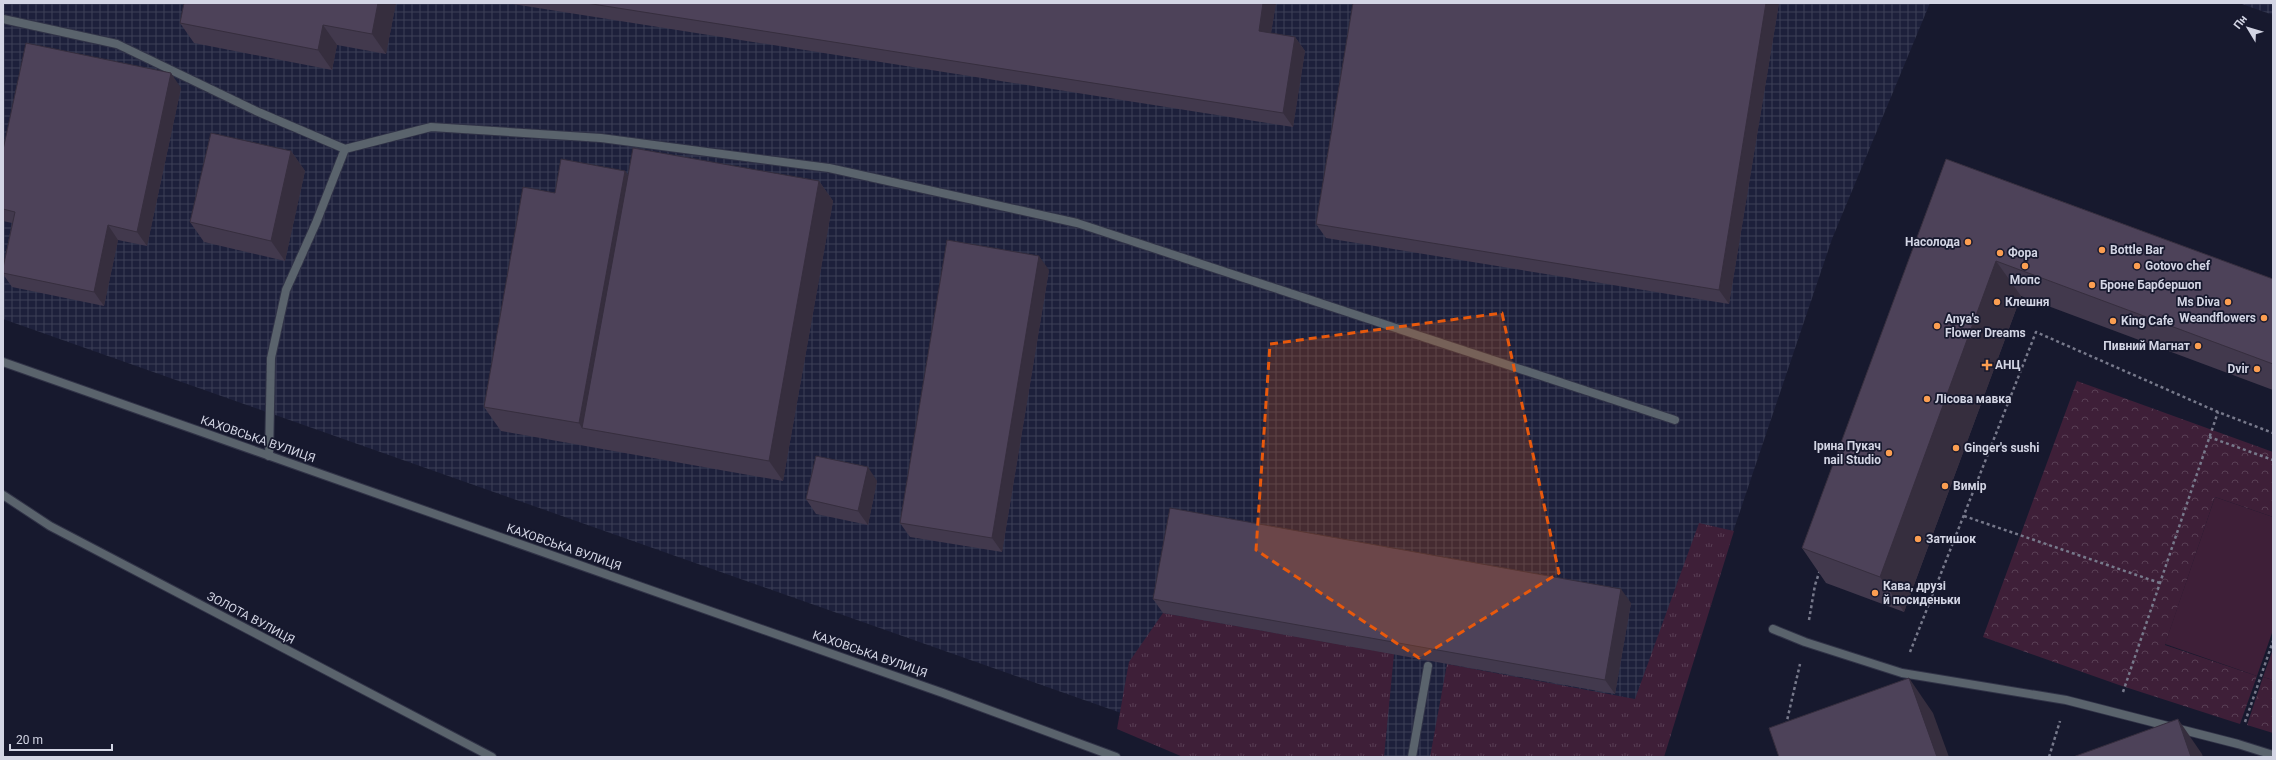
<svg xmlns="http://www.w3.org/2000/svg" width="2276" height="760" font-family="Roboto,sans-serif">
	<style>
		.industrial { fill: url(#industrial-grid) }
		.grass { fill: url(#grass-tufts) }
		.park { fill: url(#park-crowns) }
		.pitch { fill: #3e1f38 }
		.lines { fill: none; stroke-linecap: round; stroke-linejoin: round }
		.service-casing { stroke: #313347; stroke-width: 10 }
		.minor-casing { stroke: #313347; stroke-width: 10 }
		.path { stroke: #77798b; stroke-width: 2.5; stroke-dasharray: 3 3; stroke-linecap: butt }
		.service { stroke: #5a636c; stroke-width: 8 }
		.minor { stroke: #5a636c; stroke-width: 8 }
		.wall { fill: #42394d }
		.shaded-wall { fill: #362e3e }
		.building { fill: #4d4259; stroke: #362e3e }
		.marked { fill: #e8590c; fill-opacity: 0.2; stroke: #e8590c; stroke-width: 3; stroke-dasharray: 8 5; stroke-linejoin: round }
		.poi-dot { fill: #fb9e51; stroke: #17192e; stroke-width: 1.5 }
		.labels { text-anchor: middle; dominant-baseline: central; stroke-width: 3.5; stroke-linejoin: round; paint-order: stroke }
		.poi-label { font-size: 12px; font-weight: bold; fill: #d3d5e4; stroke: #17192e; text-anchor: start }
		.street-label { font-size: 12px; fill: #d3d5e4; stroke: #17192e }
	</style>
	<defs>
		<pattern id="industrial-grid" width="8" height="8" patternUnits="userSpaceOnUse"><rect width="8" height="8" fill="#1d203b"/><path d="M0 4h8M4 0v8" fill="none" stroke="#3d4057"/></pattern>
		<pattern id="grass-tufts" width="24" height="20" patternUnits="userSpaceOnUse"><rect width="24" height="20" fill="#3e1f38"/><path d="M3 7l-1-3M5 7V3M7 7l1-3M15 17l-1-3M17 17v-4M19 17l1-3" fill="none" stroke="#593f55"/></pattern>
		<pattern id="park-crowns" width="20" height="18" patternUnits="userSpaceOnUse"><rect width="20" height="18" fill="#3e1f38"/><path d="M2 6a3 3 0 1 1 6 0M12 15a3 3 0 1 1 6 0" fill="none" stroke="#593f55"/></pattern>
	</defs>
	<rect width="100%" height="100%" fill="#17192e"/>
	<!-- industrial -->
	<g class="industrial">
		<polygon points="3,3 1930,3 1832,239 1711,597 1663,757 1246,757 3,319"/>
		<polygon points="2239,3 2273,3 2273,15"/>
	</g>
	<!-- grass -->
	<g class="grass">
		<polygon points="1699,523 1734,531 1664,757 1430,757 1447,664 1635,699"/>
		<polygon points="1163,613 1394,654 1384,757 1183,757 1117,729 1129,662"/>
	</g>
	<!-- park -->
	<g class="park">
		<polygon points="2077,381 2273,452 2273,517 2215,497 2165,645 2257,676 2240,724 2119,685 1983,637"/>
		<polygon points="2263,677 2273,680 2273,733 2247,725"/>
	</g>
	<!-- pitch -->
	<g class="pitch">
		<polygon points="2215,497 2273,517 2273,630 2257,676 2165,644"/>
		<polygon points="2273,649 2273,680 2263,677"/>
	</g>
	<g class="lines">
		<defs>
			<g id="service">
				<polyline points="3,19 117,44 256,111 345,149 431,127 601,138 829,168 1077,223 1675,420"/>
				<polyline points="269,456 271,358 286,290 316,223 345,149"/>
				<polyline points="1773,629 1805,642 1902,673 2066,700 2238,744 2273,755"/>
				<polyline points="1412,757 1428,666"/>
			</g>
			<g id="minor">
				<polyline points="3,362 943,693 1116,757"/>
				<polyline points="3,495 50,526 492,757"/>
			</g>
		</defs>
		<!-- service casing -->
		<use href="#service" class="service-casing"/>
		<!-- minor casing -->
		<use href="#minor" class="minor-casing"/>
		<!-- path -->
		<g class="path">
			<polyline points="2209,437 2273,460"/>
			<polyline points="1964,516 2160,583"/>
			<polyline points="1809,620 1815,585 1820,570"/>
			<polyline points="1910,652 2036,332 2218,412 2273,433"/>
			<polyline points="2123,692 2218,412"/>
			<polyline points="2245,722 2273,641"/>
			<polyline points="1786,725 1800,664"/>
			<polyline points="2049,757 2060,721"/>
		</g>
		<!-- service -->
		<use href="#service" class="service"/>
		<!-- minor -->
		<use href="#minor" class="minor"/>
	</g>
	<!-- wall -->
	<g class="wall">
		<polygon points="396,3 386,54 337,45 332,70 194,43 180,23"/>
		<polygon points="506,3 1276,3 1271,33 1295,37 1305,51 1293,127"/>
		<polygon points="1353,3 1779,3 1729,304 1326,238 1316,224"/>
		<polygon points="181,88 147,246 118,240 104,306 12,287 3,274 3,268 12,223 3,221 3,150"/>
		<polygon points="291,151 305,171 285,261 204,242 190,222"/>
		<polygon points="1946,159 2273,279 2273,390 2021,296 1904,612 1826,583 1802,548"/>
		<polygon points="625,171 628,175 819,181 833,201 783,481 501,431 484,407 555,193"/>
		<polygon points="1049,270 1002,552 910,537 900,523"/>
		<polygon points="877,481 868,525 816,514 806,499"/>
		<polygon points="1153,599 1631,603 1615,694 1163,613"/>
	</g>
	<!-- shaded-wall -->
	<g class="shaded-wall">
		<polygon points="378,3 396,3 386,54 372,34"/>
		<polygon points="1263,3 1276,3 1269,45 1259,31"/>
		<polygon points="1766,3 1779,3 1729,304 1719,290"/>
		<polygon points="323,25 337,45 332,70 318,50"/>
		<polygon points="1295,37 1305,51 1293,127 1283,113"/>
		<polygon points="171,73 181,88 147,246 137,232"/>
		<polygon points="291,151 305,171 285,261 271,241"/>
		<polygon points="625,171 642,195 582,428 579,423"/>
		<polygon points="819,181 833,201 783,481 769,461"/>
		<polygon points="108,225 118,240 104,306 94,292"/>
		<polygon points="1039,256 1049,270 1002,552 992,538"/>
		<polygon points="1996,261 2021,296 1904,612 1880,577"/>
		<polygon points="868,467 877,481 868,525 858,511"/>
		<polygon points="1621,589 1631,603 1615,694 1605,680"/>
		<polygon points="1909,678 1933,713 1949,757 1937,757"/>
		<polygon points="2178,719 2202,754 2203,757 2191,757"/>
	</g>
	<!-- building -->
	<g class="building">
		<polygon points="184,3 378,3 372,34 323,25 318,50 180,23"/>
		<polygon points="586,3 1263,3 1259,31 1295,37 1283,113"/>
		<polygon points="1353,3 1766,3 1719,290 1316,224"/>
		<polygon points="26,43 171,73 137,232 108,225 94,292 3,273 3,268 15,212 3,209 3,150"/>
		<polygon points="211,133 291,151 271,241 190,222"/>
		<polygon points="633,148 819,181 769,461 582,428"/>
		<polygon points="561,159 625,171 579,423 484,407 523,187 555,193"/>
		<polygon points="1946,159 2273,279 2273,364 1996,261 1880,577 1802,548"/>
		<polygon points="947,240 1039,256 992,538 900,523"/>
		<polygon points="816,456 868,467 858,511 806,499"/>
		<polygon points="1170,508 1621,589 1605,680 1153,599"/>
		<polygon points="1909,678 1937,757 1779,757 1769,728"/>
		<polygon points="2178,719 2191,757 2073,757"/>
	</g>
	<!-- marked area -->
	<path class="marked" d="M1502,313L1559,573L1419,658L1256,550L1270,344Z"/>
	<!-- markers -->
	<g class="poi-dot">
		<circle cx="1968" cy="242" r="4"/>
		<circle cx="2102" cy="250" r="4"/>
		<circle cx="2000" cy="253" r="4"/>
		<circle cx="2025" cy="266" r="4"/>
		<circle cx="2137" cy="266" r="4"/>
		<circle cx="2092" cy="285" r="4"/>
		<circle cx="1997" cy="302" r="4"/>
		<circle cx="2228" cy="302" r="4"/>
		<circle cx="2264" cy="318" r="4"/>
		<circle cx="2113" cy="321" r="4"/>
		<circle cx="1937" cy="326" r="4"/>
		<circle cx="2198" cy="346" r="4"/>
		<path d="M1985 359h4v4h4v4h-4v4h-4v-4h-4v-4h4z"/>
		<circle cx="2257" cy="369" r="4"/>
		<circle cx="1927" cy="399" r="4"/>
		<circle cx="1956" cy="448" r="4"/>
		<circle cx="1889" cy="453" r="4"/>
		<circle cx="1945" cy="486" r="4"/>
		<circle cx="1918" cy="539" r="4"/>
		<circle cx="1875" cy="593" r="4"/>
	</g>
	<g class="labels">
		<!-- poi labels -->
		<g class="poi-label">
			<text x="1960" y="242" text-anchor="end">Насолода</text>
			<text x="2110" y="250">Bottle Bar</text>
			<text x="2008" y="253">Фора</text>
			<text x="2145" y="266">Gotovo chef</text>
			<text x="2025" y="280" text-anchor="middle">Мопс</text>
			<text x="2100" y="285">Броне Барбершоп</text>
			<text x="2005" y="302">Клешня</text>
			<text x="2220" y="302" text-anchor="end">Ms Diva</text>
			<text x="2256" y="318" text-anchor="end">Weandflowers</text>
			<text x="1945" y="319">Anya's<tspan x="1945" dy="14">Flower Dreams</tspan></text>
			<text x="2121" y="321">King Cafe</text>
			<text x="2190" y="346" text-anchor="end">Пивний Магнат</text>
			<text x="1995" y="365">АНЦ</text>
			<text x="2249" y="369" text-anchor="end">Dvir</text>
			<text x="1935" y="399">Лісова мавка</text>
			<text x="1881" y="446" text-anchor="end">Ірина Пукач<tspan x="1881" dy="14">nail Studio</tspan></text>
			<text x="1964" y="448">Ginger's sushi</text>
			<text x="1953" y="486">Вимір</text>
			<text x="1926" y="539">Затишок</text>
			<text x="1883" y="586">Кава, друзі<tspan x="1883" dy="14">й посиденьки</tspan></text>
		</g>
		<!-- street labels -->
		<g class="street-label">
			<text transform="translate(258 439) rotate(19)">КАХОВСЬКА ВУЛИЦЯ</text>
			<text transform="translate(564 547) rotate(19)">КАХОВСЬКА ВУЛИЦЯ</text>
			<text transform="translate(251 618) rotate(28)">ЗОЛОТА ВУЛИЦЯ</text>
			<text transform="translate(870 654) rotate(19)">КАХОВСЬКА ВУЛИЦЯ</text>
		</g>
	</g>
	<!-- border -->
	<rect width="2276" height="760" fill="none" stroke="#d3d5e4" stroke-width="8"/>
	<!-- north arrow -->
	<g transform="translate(2248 28) rotate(308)" stroke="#17192e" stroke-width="3" paint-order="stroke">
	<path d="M0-3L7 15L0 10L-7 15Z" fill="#d3d5e4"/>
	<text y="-6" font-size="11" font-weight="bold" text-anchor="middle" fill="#d3d5e4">Пн</text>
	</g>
	<!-- scale -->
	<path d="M10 744v6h102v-6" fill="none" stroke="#d3d5e4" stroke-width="2"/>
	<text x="16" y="744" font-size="12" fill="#d3d5e4" stroke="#17192e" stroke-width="3" paint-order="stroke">20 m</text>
</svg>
